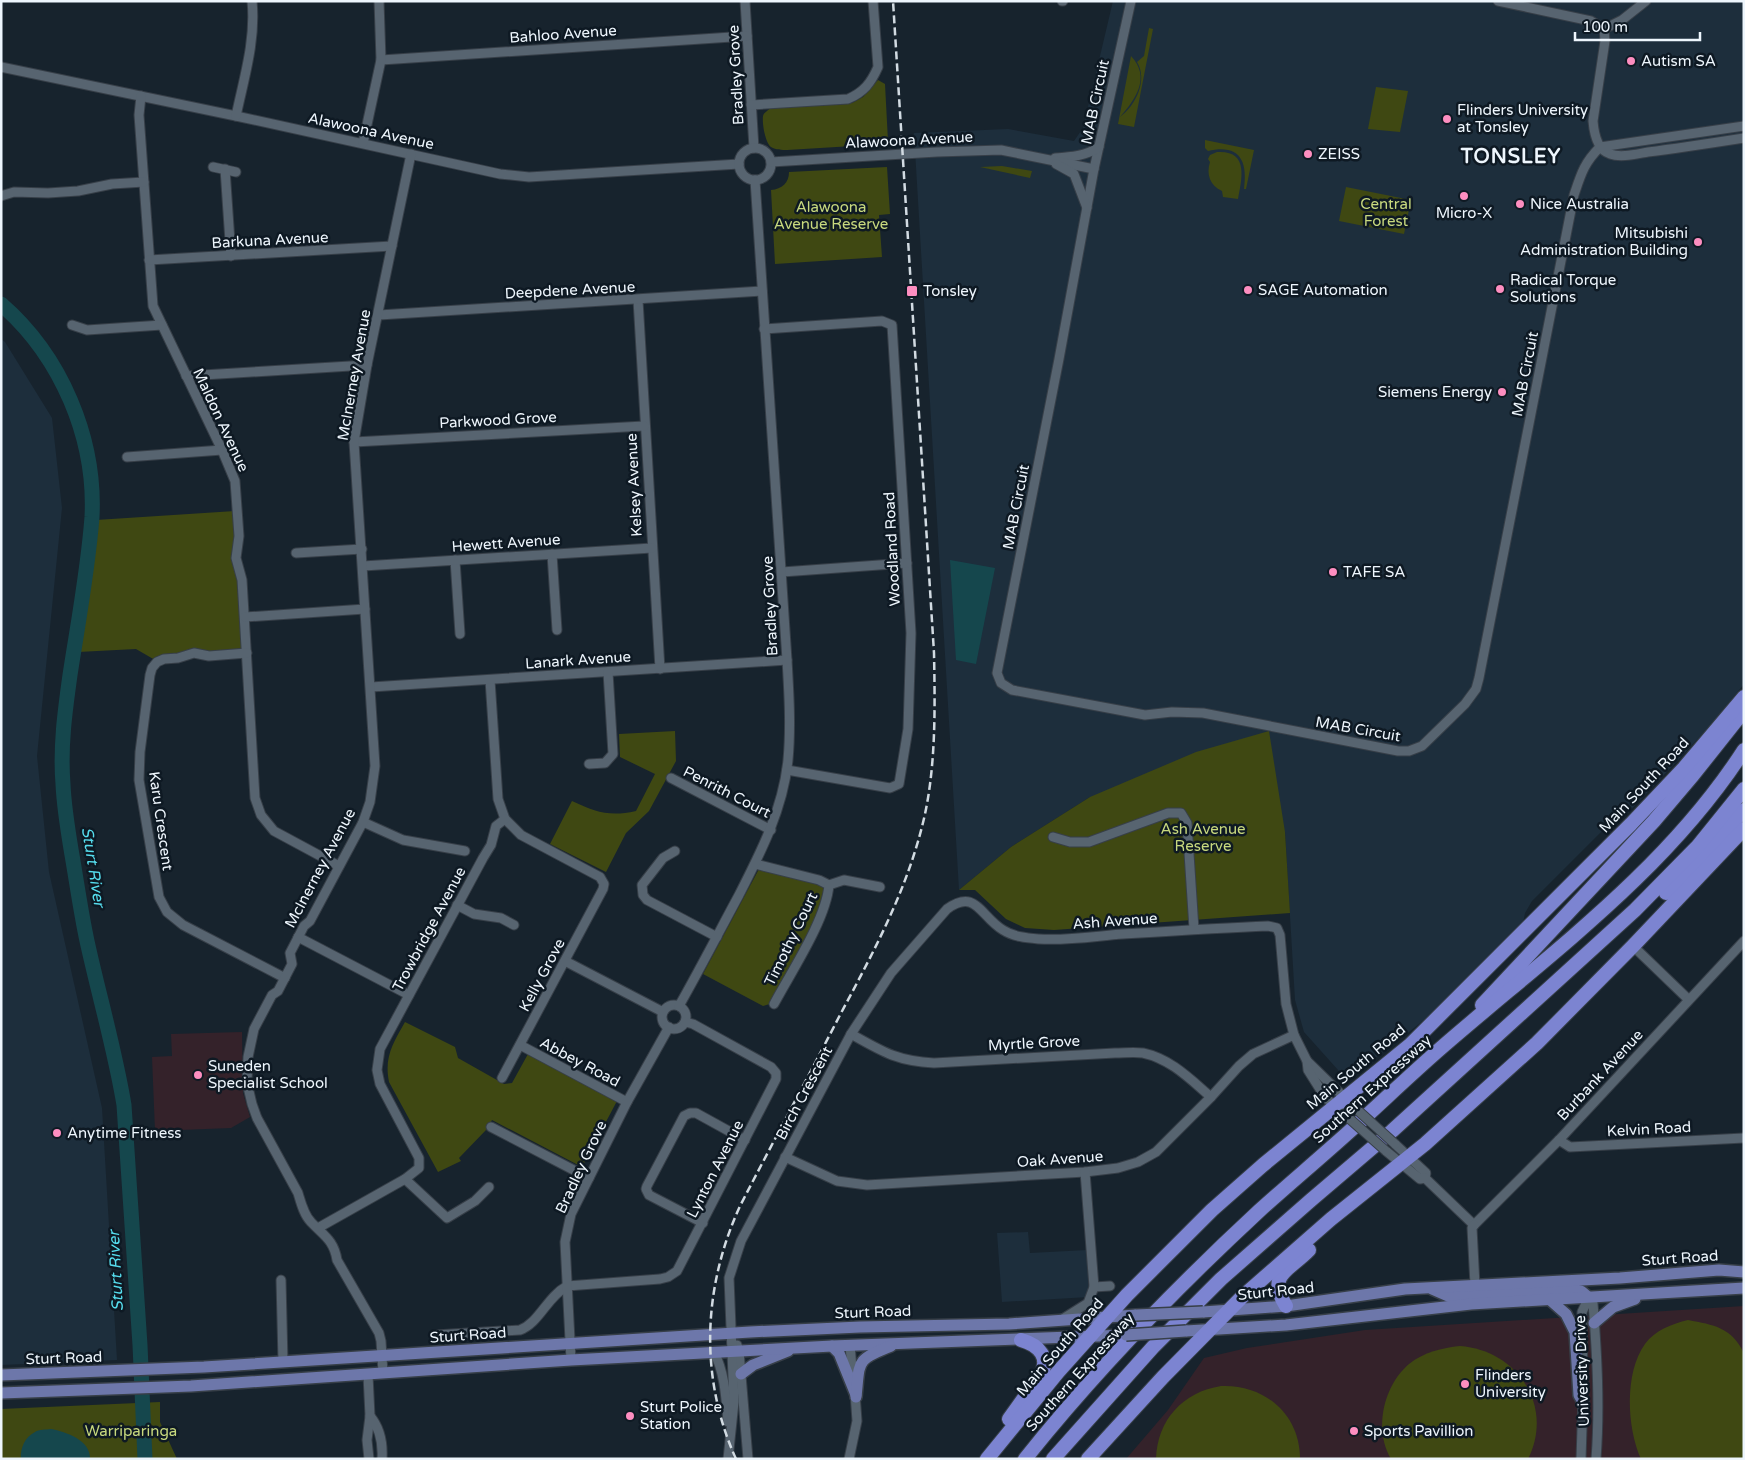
<svg xmlns="http://www.w3.org/2000/svg" width="1745" height="1460" font-family="'Varela Round',sans-serif">
	<style>
		.built { fill: #1d2e3c }
		.education { fill: #34222a }
		.green { fill: #3f4812 }
		.water { fill: #15474d }
		.lines { fill: none; stroke-linecap: round; stroke-linejoin: round }
		.river { stroke: #15474d; stroke-width: 15 }
		.minor-casing { stroke: #373f48; stroke-width: 11 }
		.major-casing { stroke: #373f48; stroke-width: 14 }
		.highway-casing { stroke: #373f48; stroke-width: 16 }
		.minor { stroke: #576470; stroke-width: 9 }
		.major { stroke: #6d77aa; stroke-width: 11 }
		.highway { stroke: #7c84d1; stroke-width: 14 }
		.rail { stroke: #d2dbe2; stroke-width: 2.5; stroke-dasharray: 8 4; stroke-linecap: butt }
		.minor-bridge-casing { stroke: #373f48; stroke-width: 11; stroke-linecap: butt }
		.major-bridge-casing { stroke: #373f48; stroke-width: 14; stroke-linecap: butt }
		.minor-bridge { stroke: #576470; stroke-width: 9 }
		.major-bridge { stroke: #6d77aa; stroke-width: 11 }
		.poi-dot { fill: #fd8ec0; stroke: #0e1923; stroke-width: 2 }
		.labels { text-anchor: middle; dominant-baseline: central; stroke-width: 5; stroke-linejoin: round; paint-order: stroke }
		.street-label { font-size: 15px; fill: #eef6fd; stroke: #0e1923 }
		.poi-label { font-size: 15px; fill: #eef6fd; stroke: #0e1923; text-anchor: start }
		.park-label { font-size: 15px; fill: #c8d97e; stroke: #0e1923 }
		.water-label { font-size: 16px; font-style: italic; fill: #56ddee; stroke: #0e1923 }
		.district-label { font-size: 20px; font-weight: bold; letter-spacing: 1px; fill: #eef6fd; stroke: #0e1923 }
	</style>
	<rect width="100%" height="100%" fill="#17232d"/>
	<!-- built -->
	<g class="built">
		<polygon points="1113,1 1744,1 1744,684 1711,725 1626,815 1607,826 1532,901 1525,913 1522,928 1450,1000 1347,1080 1304,1032 1295,1000 1285,832 1090,797 1011,847 959,890 914,133 1008,129 1074,141 1083,128"/>
		<polygon points="1,339 5,342 52,418 62,508 37,756 49,872 102,1108 117,1360 1,1365"/>
		<polygon points="1028,1232 1030,1253 1087,1250 1089,1297 1002,1302 997,1233"/>
	</g>
	<!-- education -->
	<g class="education">
		<polygon points="242,1032 243,1093 250,1117 231,1128 155,1131 152,1057 172,1056 171,1034"/>
		<polygon points="1744,1306 1744,1459 1126,1459 1168,1410 1204,1358 1247,1348 1365,1330"/>
	</g>
	<!-- green -->
	<g class="green">
		<path d="M1149,28L1153,29L1134,127L1118,124L1131,56C1151,77 1136,99 1120,117C1136,105 1148,80 1137,62L1144,56Z"/>
		<path d="M878,80L885,84L888,141L886,144L787,150C782,150 776,150 771,147C765,142 762,123 763,116C764,112 769,110 772,107L852,103L863,97Z"/>
		<polygon points="1376,87 1408,91 1400,132 1368,129"/>
		<path d="M1205,140L1254,150L1246,189H1244C1248,160 1239,144 1208,151L1205,148Z"/>
		<path d="M1217,152C1249,150 1242,178 1238,199L1223,197L1222,191C1210,186 1206,174 1210,162L1208,159L1210,155Z"/>
		<polygon points="1002,166 1032,171 1030,178 980,167"/>
		<path d="M887,167L890,214L879,215L882,257L775,264L771,190C782,189 789,183 789,172Z"/>
		<polygon points="1346,187 1411,200 1404,234 1339,221"/>
		<polygon points="235,511 245,651 155,660 136,649 78,652 96,520"/>
		<path d="M675,731L676,761L649,811L626,833L606,872L550,844L572,801C596,812 609,817 636,811L655,774L620,757L619,734Z"/>
		<polygon points="1269,731 1285,832 1290,913 1054,930 1025,928 1006,919 975,890 959,890 1011,847 1090,797 1196,752"/>
		<polygon points="759,869 827,886 825,900 773,1003 763,1006 703,974"/>
		<path d="M405,1022L455,1047L458,1058L504,1084L512,1083L528,1054L617,1101L582,1167L492,1120L486,1130L459,1158L461,1161L438,1172L389,1082C384,1057 393,1043 405,1022Z"/>
		<path d="M1688,1320C1714,1325 1731,1327 1744,1353V1459H1641C1627,1428 1624,1373 1645,1344C1655,1330 1672,1324 1688,1320Z"/>
		<path d="M1460,1346C1516,1350 1555,1405 1528,1459H1391C1373,1429 1384,1385 1409,1364C1424,1352 1442,1348 1460,1346Z"/>
		<path d="M1221,1386C1264,1384 1300,1414 1300,1459H1156C1157,1420 1183,1392 1221,1386Z"/>
		<polygon points="160,1402 160,1422 177,1459 1,1459 1,1409"/>
	</g>
	<!-- water -->
	<g class="water">
		<polygon points="950,560 995,568 976,664 956,660"/>
		<path d="M51,1429C66,1432 91,1440 90,1459H21C20,1448 25,1437 35,1432C39,1429 46,1430 51,1429Z"/>
	</g>
	<g class="lines">
		<!-- river -->
		<path class="river" d="M1,304C61,356 96,438 92,517C88,570 78,623 70,675C65,711 60,747 63,784C64,808 68,831 72,855C77,884 81,913 87,941C99,996 115,1050 124,1105L140,1345L145,1459"/>
		<defs>
			<g id="minor">
				<polyline points="745,1 754,148"/>
				<polyline points="1062,1 1063,1"/>
				<path d="M1131,1L1094,169L1059,359L997,673L1001,683L1012,690L1145,715L1172,712L1203,713L1398,751H1409L1422,746L1465,704L1476,689L1479,678L1574,195C1581,174 1584,163 1600,147"/>
				<path d="M1498,1L1591,21L1604,29L1605,41L1593,121C1594,133 1597,150 1610,154C1621,158 1636,154 1648,152C1680,148 1712,143 1744,138"/>
				<polyline points="1604,29 1622,20 1646,1"/>
				<polyline points="381,60 747,36"/>
				<polyline points="1,67 236,116 500,174 529,177 739,164"/>
				<polyline points="141,96 139,115 153,306 222,450 235,481 239,536 236,558 242,580 255,798 261,815 274,831 339,866"/>
				<path d="M751,105L848,99C864,92 871,83 878,67L873,1"/>
				<path d="M236,116C244,78 256,40 252,1"/>
				<polyline points="363,143 381,60 379,1"/>
				<polyline points="1600,147 1744,126"/>
				<circle cx="755" cy="164" r="16"/>
				<path d="M1055,158C1071,157 1086,156 1099,147"/>
				<polyline points="771,162 937,152 1001,150 1094,169"/>
				<polyline points="1056,164 1074,174 1087,208"/>
				<polyline points="213,167 236,172"/>
				<polyline points="225,169 231,256"/>
				<polyline points="1,196 14,192 48,193 78,191 112,184 144,182"/>
				<polyline points="149,260 392,246"/>
				<polyline points="638,300 660,669"/>
				<polyline points="379,315 762,291"/>
				<polyline points="72,325 87,330 162,325"/>
				<polyline points="764,329 882,321 892,325 911,633 908,729 899,784 890,788 787,770"/>
				<polyline points="186,376 367,365"/>
				<polyline points="354,442 644,426"/>
				<polyline points="127,457 222,450"/>
				<polyline points="296,553 362,549"/>
				<polyline points="552,554 557,630"/>
				<polyline points="455,560 460,634"/>
				<polyline points="363,566 652,548"/>
				<polyline points="782,572 907,563"/>
				<polyline points="245,617 365,609"/>
				<polyline points="247,653 209,656 194,653 178,658 164,659 157,662 152,668 150,675 140,752 139,780 159,897 167,912 183,925 285,978"/>
				<polyline points="490,680 498,799 505,819 521,835 600,877 604,884 603,889 502,1078"/>
				<polyline points="371,687 787,660"/>
				<polyline points="589,764 605,763 613,754 608,672"/>
				<polyline points="671,778 771,830"/>
				<polyline points="363,822 403,840 465,851"/>
				<polyline points="1053,837 1070,842 1089,842 1168,813 1181,813 1187,823 1194,929"/>
				<polyline points="675,851 663,858 642,885 643,895 647,900 717,937"/>
				<path d="M755,864L819,880L829,885C826,920 791,972 774,1004"/>
				<polyline points="829,885 844,880 880,887"/>
				<polyline points="457,905 474,914 501,918 514,925"/>
				<polyline points="298,937 409,995"/>
				<polyline points="1633,946 1688,999"/>
				<polyline points="565,961 663,1012"/>
				<circle cx="674" cy="1017" r="12"/>
				<path d="M679,1006C700,969 719,932 739,895C761,852 783,809 788,760C791,727 789,693 787,660L755,180"/>
				<path d="M851,1034C883,1052 897,1061 934,1063L1115,1053C1124,1053 1134,1052 1143,1053C1171,1059 1190,1079 1211,1097"/>
				<polyline points="520,1045 627,1102"/>
				<polyline points="1307,1061 1353,1106"/>
				<polyline points="491,1127 589,1178"/>
				<polyline points="1559,1140 1570,1147 1744,1138"/>
				<polyline points="1395,1144 1426,1173 1425,1178"/>
				<polyline points="1386,1151 1420,1179 1425,1178 1474,1225"/>
				<polyline points="785,1157 837,1181 867,1185 1085,1172 1118,1168 1138,1162 1156,1152 1211,1097 1239,1066 1253,1054 1294,1035"/>
				<polyline points="405,1179 419,1168 419,1158 380,1084 377,1070 380,1049 483,858 491,845 496,826 505,819"/>
				<polyline points="703,1223 649,1195 646,1189 647,1186 684,1116 690,1113 696,1113 745,1140"/>
				<polyline points="1474,1225 1559,1140 1744,941"/>
				<polyline points="1474,1225 1472,1228 1475,1285"/>
				<polyline points="318,1228 405,1179 447,1218 475,1201 489,1187"/>
				<polyline points="281,1280 283,1362"/>
				<polyline points="1094,1287 1110,1286"/>
				<polyline points="1061,1320 1088,1303 1094,1287 1085,1172"/>
				<path d="M435,1335L520,1330C539,1323 547,1297 567,1286L660,1279L668,1277L677,1271L776,1079V1073L771,1067L693,1024L685,1022"/>
				<polyline points="737,1345 739,1351 748,1459"/>
				<polyline points="850,1345 853,1380"/>
				<path d="M714,1352C725,1373 726,1399 728,1422"/>
				<polyline points="571,1360 565,1242 571,1214 627,1102 669,1027"/>
				<path d="M383,1373L381,1341L379,1333L337,1260C334,1240 323,1235 311,1222C304,1215 301,1203 298,1193L257,1118L252,1104L247,1083L248,1057L254,1029L272,995L278,991L292,964L290,953L304,926L310,921L363,822L370,802L375,766L354,442L367,365L411,154"/>
				<polyline points="368,1375 370,1416 367,1440 369,1459"/>
				<path d="M1583,1384L1582,1312L1589,1297L1593,1303C1597,1355 1600,1407 1596,1459"/>
				<path d="M370,1416C380,1428 383,1443 382,1459"/>
				<path d="M728,1459L734,1402L729,1278L741,1241L851,1034L891,973L947,909C976,888 980,916 1003,930C1014,937 1027,938 1039,939C1067,941 1096,936 1123,934C1172,931 1220,928 1268,926L1277,928L1280,935L1286,1004L1294,1035L1307,1061L1308,1070L1325,1097L1337,1108"/>
				<polyline points="849,1459 857,1421 855,1393"/>
				<polyline points="1581,1459 1583,1397"/>
			</g>
			<g id="major">
				<polyline points="1432,1289 1448,1296 1572,1289 1581,1291 1587,1296"/>
				<polyline points="1549,1299 1566,1314 1575,1332 1579,1395 1583,1402"/>
				<polyline points="1203,1312 1286,1306 1405,1289 1620,1278 1719,1270 1744,1272"/>
				<polyline points="1594,1323 1613,1307 1635,1299"/>
				<polyline points="1186,1331 1286,1325 1471,1304 1744,1288"/>
				<polyline points="832,1346 839,1353 856,1395"/>
				<polyline points="741,1374 753,1365 788,1351"/>
				<polyline points="1,1375 204,1367 750,1332 860,1327 1009,1324 1136,1315"/>
				<polyline points="1,1393 191,1386 571,1360 832,1346 1126,1335"/>
				<path d="M856,1397C860,1361 855,1360 891,1346"/>
			</g>
			<g id="highway">
				<polyline points="1666,893 1692,868 1744,810"/>
				<polyline points="1482,1005 1654,821 1693,775 1743,712"/>
				<path d="M1286,1306C1266,1274 1289,1271 1309,1250"/>
				<path d="M1009,1419L1040,1376C1051,1358 1039,1345 1021,1340"/>
				<polyline points="987,1459 1058,1372 1127,1295 1212,1210 1263,1165 1410,1045 1631,824 1684,768 1744,697"/>
				<path d="M1025,1459C1096,1370 1176,1288 1259,1211C1289,1184 1320,1158 1351,1130C1381,1103 1410,1075 1441,1048C1548,955 1666,871 1744,750"/>
				<polyline points="1053,1459 1153,1347 1221,1279 1311,1200 1392,1131 1635,910 1698,846 1744,789"/>
				<polyline points="1088,1459 1163,1377 1242,1297 1331,1219 1425,1144 1537,1043 1633,946 1744,829"/>
			</g>
		</defs>
		<!-- minor casing -->
		<use href="#minor" class="minor-casing"/>
		<!-- major casing -->
		<use href="#major" class="major-casing"/>
		<!-- highway casing -->
		<use href="#highway" class="highway-casing"/>
		<!-- minor -->
		<use href="#minor" class="minor"/>
		<!-- major -->
		<use href="#major" class="major"/>
		<!-- highway -->
		<use href="#highway" class="highway"/>
		<!-- rail -->
		<path class="rail" d="M736,1459C699,1377 703,1287 740,1206C773,1142 807,1079 840,1015C874,951 909,887 925,814C936,762 935,706 934,653L893,1"/>
		<defs>
			<g id="minor-bridge">
				<polyline points="1353,1106 1395,1144"/>
				<polyline points="1343,1113 1386,1151"/>
			</g>
			<g id="major-bridge">
				<polyline points="1136,1315 1203,1312"/>
				<polyline points="1126,1335 1186,1331"/>
			</g>
		</defs>
		<!-- minor-bridge casing -->
		<use href="#minor-bridge" class="minor-bridge-casing"/>
		<!-- major-bridge casing -->
		<use href="#major-bridge" class="major-bridge-casing"/>
		<!-- minor-bridge -->
		<use href="#minor-bridge" class="minor-bridge"/>
		<!-- major-bridge -->
		<use href="#major-bridge" class="major-bridge"/>
	</g>
	<!-- markers -->
	<g class="poi-dot">
		<circle cx="1631" cy="61" r="5"/>
		<circle cx="1447" cy="119" r="5"/>
		<circle cx="1308" cy="154" r="5"/>
		<circle cx="1464" cy="196" r="5"/>
		<circle cx="1520" cy="204" r="5"/>
		<circle cx="1698" cy="242" r="5"/>
		<circle cx="1500" cy="289" r="5"/>
		<circle cx="1248" cy="290" r="5"/>
		<rect x="906" y="285" width="12" height="12" rx="2.5"/>
		<circle cx="1502" cy="392" r="5"/>
		<circle cx="1333" cy="572" r="5"/>
		<circle cx="198" cy="1075" r="5"/>
		<circle cx="57" cy="1133" r="5"/>
		<circle cx="1465" cy="1384" r="5"/>
		<circle cx="630" cy="1416" r="5"/>
		<circle cx="1354" cy="1431" r="5"/>
	</g>
	<g class="labels">
		<!-- street labels -->
		<g class="street-label">
			<text transform="translate(563 34) rotate(-4)">Bahloo Avenue</text>
			<text transform="translate(736 75) rotate(-93)">Bradley Grove</text>
			<text transform="translate(1095 102) rotate(-78)">MAB Circuit</text>
			<text transform="translate(371 131) rotate(12)">Alawoona Avenue</text>
			<text transform="translate(909 140) rotate(-3)">Alawoona Avenue</text>
			<text transform="translate(270 240) rotate(-3)">Barkuna Avenue</text>
			<text transform="translate(570 290) rotate(-3)">Deepdene Avenue</text>
			<text transform="translate(1525 374) rotate(-79)">MAB Circuit</text>
			<text transform="translate(354 375) rotate(-80)">McInerney Avenue</text>
			<text transform="translate(221 420) rotate(65)">Maldon Avenue</text>
			<text transform="translate(498 420) rotate(-3)">Parkwood Grove</text>
			<text transform="translate(634 485) rotate(-93)">Kelsey Avenue</text>
			<text transform="translate(1016 507) rotate(-79)">MAB Circuit</text>
			<text transform="translate(506 543) rotate(-4)">Hewett Avenue</text>
			<text transform="translate(892 549) rotate(-93)">Woodland Road</text>
			<text transform="translate(770 606) rotate(-93)">Bradley Grove</text>
			<text transform="translate(578 660) rotate(-4)">Lanark Avenue</text>
			<text transform="translate(1358 729) rotate(10)">MAB Circuit</text>
			<text transform="translate(1644 785) rotate(-47)">Main South Road</text>
			<text transform="translate(727 792) rotate(27)">Penrith Court</text>
			<text transform="translate(161 821) rotate(82)">Karu Crescent</text>
			<text transform="translate(320 868) rotate(-62)">McInerney Avenue</text>
			<text transform="translate(1115 921) rotate(-4)">Ash Avenue</text>
			<text transform="translate(429 929) rotate(-62)">Trowbridge Avenue</text>
			<text transform="translate(791 939) rotate(-64)">Timothy Court</text>
			<text transform="translate(542 975) rotate(-62)">Kelly Grove</text>
			<text transform="translate(1034 1043) rotate(-3)">Myrtle Grove</text>
			<text transform="translate(580 1062) rotate(28)">Abbey Road</text>
			<text transform="translate(1356 1067) rotate(-40)">Main South Road</text>
			<text transform="translate(1600 1075) rotate(-47)">Burbank Avenue</text>
			<text transform="translate(1372 1089) rotate(-42)">Southern Expressway</text>
			<text transform="translate(804 1093) rotate(-62)">Birch Crescent</text>
			<text transform="translate(1649 1129) rotate(-3)">Kelvin Road</text>
			<text transform="translate(1060 1159) rotate(-4)">Oak Avenue</text>
			<text transform="translate(581 1167) rotate(-65)">Bradley Grove</text>
			<text transform="translate(715 1169) rotate(-63)">Lynton Avenue</text>
			<text transform="translate(1680 1258) rotate(-4)">Sturt Road</text>
			<text transform="translate(1276 1291) rotate(-6)">Sturt Road</text>
			<text transform="translate(873 1312) rotate(-2)">Sturt Road</text>
			<text transform="translate(468 1335) rotate(-4)">Sturt Road</text>
			<text transform="translate(1060 1347) rotate(-49)">Main South Road</text>
			<text transform="translate(64 1358) rotate(-2)">Sturt Road</text>
			<text transform="translate(1582 1371) rotate(-92)">University Drive</text>
			<text transform="translate(1080 1372) rotate(-48)">Southern Expressway</text>
		</g>
		<!-- poi labels -->
		<g class="poi-label">
			<text x="1641" y="61">Autism SA</text>
			<text x="1457" y="110">Flinders University<tspan x="1457" dy="17">at Tonsley</tspan></text>
			<text x="1318" y="154">ZEISS</text>
			<text x="1530" y="204">Nice Australia</text>
			<text x="1464" y="213" text-anchor="middle">Micro-X</text>
			<text x="1688" y="233" text-anchor="end">Mitsubishi<tspan x="1688" dy="17">Administration Building</tspan></text>
			<text x="1510" y="280">Radical Torque<tspan x="1510" dy="17">Solutions</tspan></text>
			<text x="1258" y="290">SAGE Automation</text>
			<text x="923" y="291">Tonsley</text>
			<text x="1492" y="392" text-anchor="end">Siemens Energy</text>
			<text x="1343" y="572">TAFE SA</text>
			<text x="208" y="1066">Suneden<tspan x="208" dy="17">Specialist School</tspan></text>
			<text x="67" y="1133">Anytime Fitness</text>
			<text x="1475" y="1375">Flinders<tspan x="1475" dy="17">University</tspan></text>
			<text x="640" y="1407">Sturt Police<tspan x="640" dy="17">Station</tspan></text>
			<text x="1364" y="1431">Sports Pavillion</text>
		</g>
		<!-- park labels -->
		<g class="park-label">
			<text x="1386" y="204">Central<tspan x="1386" dy="17">Forest</tspan></text>
			<text x="831" y="207">Alawoona<tspan x="831" dy="17">Avenue Reserve</tspan></text>
			<text x="1203" y="829">Ash Avenue<tspan x="1203" dy="17">Reserve</tspan></text>
			<text x="131" y="1431">Warriparinga</text>
		</g>
		<!-- water labels -->
		<g class="water-label">
			<text transform="translate(93 867) rotate(81)">Sturt River</text>
			<text transform="translate(116 1271) rotate(-93)">Sturt River</text>
		</g>
		<!-- district labels -->
		<g class="district-label">
			<text x="1511" y="157">TONSLEY</text>
		</g>
	</g>
	<!-- border -->
	<rect width="1745" height="1460" fill="none" stroke="#eef6fd" stroke-width="5"/>
	<!-- scale -->
	<path d="M1575 32v8h125v-8" fill="none" stroke="#eef6fd" stroke-width="2.5"/>
	<text x="1582" y="32" font-size="15" fill="#eef6fd" stroke="#0e1923" stroke-width="4" paint-order="stroke">100 m</text>
</svg>
